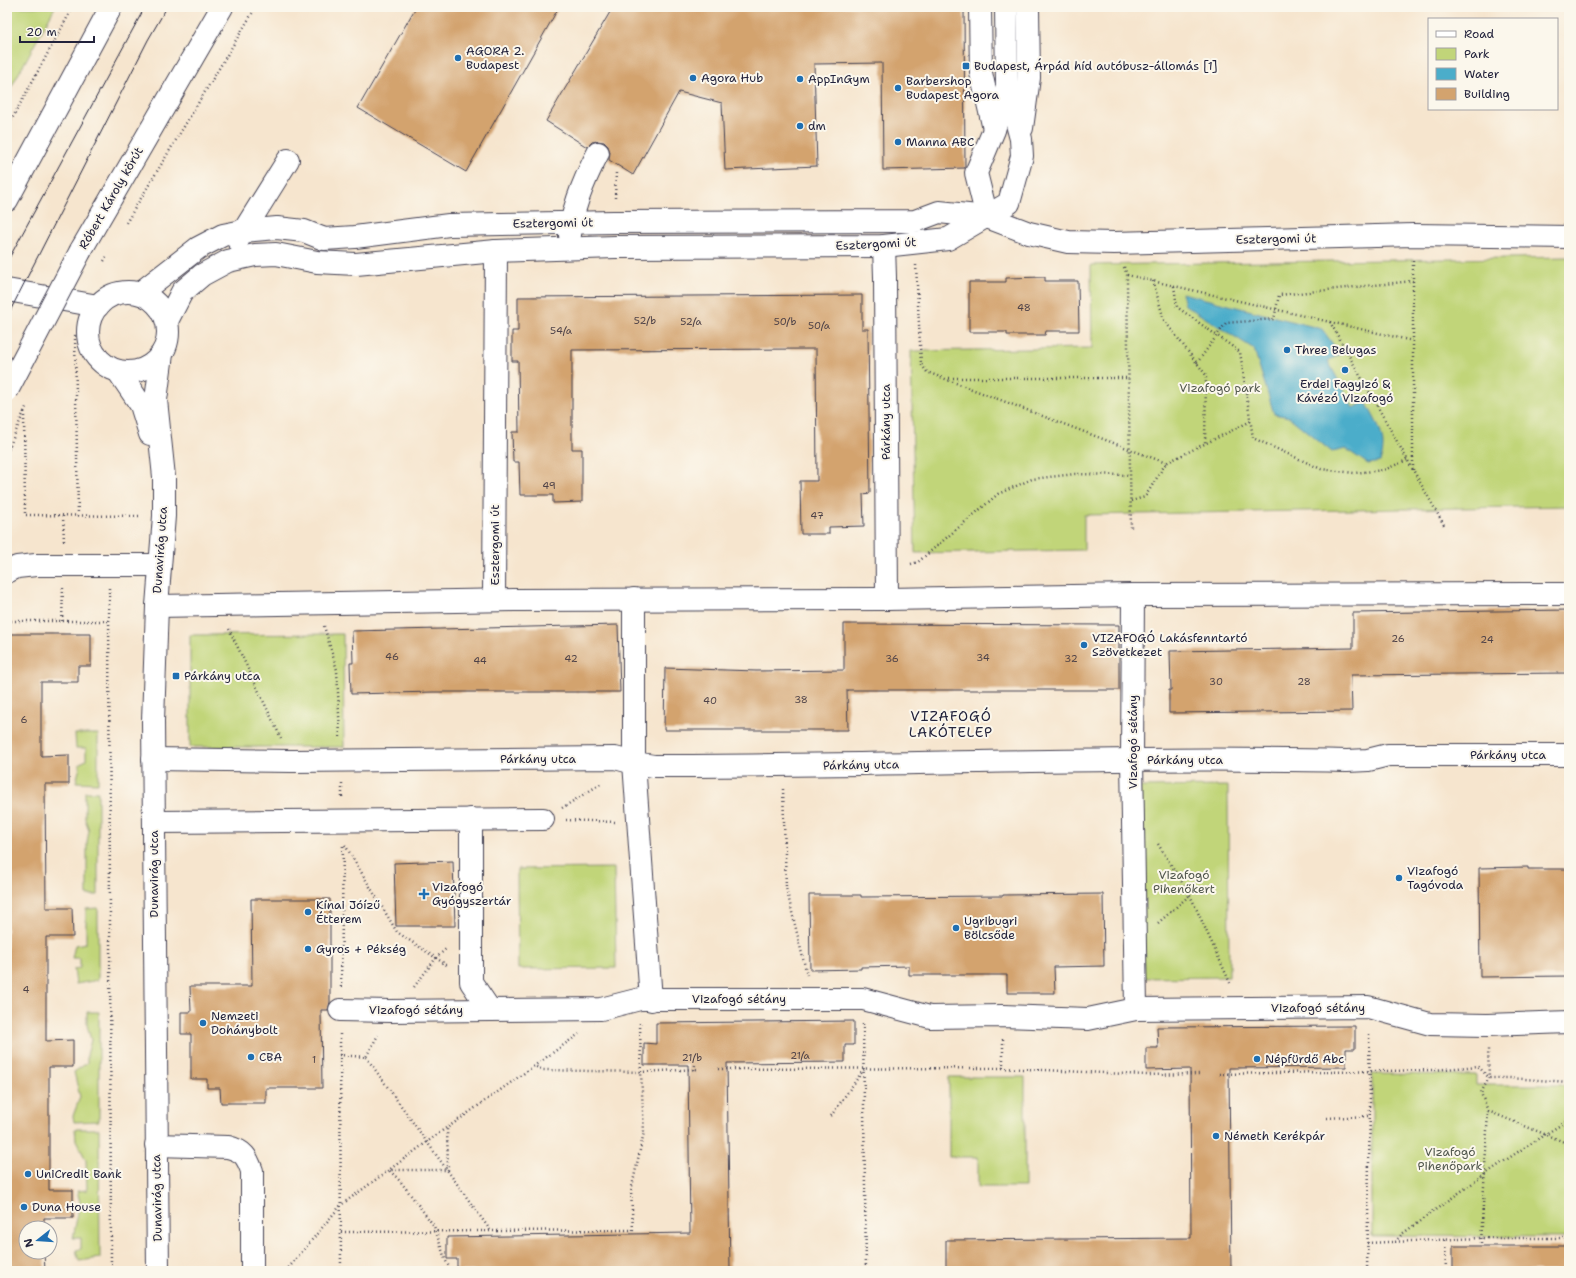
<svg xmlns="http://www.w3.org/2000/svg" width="1576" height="1278" font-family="'Shantell Sans',sans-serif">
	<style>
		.green { fill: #c1d579; stroke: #727c5a }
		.water { fill: #4badca; stroke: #366882 }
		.building { fill: #d3a36e }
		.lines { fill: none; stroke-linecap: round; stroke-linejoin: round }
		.minor-casing { stroke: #423f51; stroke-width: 24 }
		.major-casing { stroke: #423f51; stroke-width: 24 }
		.path { stroke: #423f51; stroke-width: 2.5; stroke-dasharray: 1 3; stroke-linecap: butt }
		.minor { stroke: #fff; stroke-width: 22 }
		.major { stroke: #fff; stroke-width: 22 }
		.tram { stroke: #22223b; stroke-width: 1 }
		.major-bridge-casing { stroke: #423f51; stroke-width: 24; stroke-linecap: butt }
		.path-bridge { stroke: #423f51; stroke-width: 2.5; stroke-dasharray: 1 3; stroke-linecap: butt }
		.major-bridge { stroke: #fff; stroke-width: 22 }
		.poi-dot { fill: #1f6fb2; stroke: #fbf7ec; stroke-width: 1.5 }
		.labels { text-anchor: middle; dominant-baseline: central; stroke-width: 4; stroke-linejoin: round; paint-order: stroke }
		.number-label { font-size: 10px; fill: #4e4248 }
		.poi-label { font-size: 12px; fill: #22223b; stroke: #fbf7ec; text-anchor: start }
		.street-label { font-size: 12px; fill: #22223b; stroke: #fbf7ec }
		.park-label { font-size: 12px; fill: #52584e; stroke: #fbf7ec }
		.quarter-label { font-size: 14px; letter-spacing: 1px; fill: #22223b; stroke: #fbf7ec }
	</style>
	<rect width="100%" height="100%" fill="#fbf7ec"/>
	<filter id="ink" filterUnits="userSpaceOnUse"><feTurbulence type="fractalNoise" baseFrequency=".025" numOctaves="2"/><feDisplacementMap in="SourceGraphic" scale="8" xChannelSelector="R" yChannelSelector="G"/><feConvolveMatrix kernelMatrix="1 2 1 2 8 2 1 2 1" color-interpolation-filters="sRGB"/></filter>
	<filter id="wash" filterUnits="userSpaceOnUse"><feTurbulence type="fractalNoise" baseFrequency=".012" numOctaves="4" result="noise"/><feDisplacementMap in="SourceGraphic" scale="16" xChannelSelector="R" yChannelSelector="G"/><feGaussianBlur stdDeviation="0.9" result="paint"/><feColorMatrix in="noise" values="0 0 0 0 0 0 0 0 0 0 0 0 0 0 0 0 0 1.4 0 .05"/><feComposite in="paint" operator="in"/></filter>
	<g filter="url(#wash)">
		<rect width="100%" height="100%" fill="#f6e5ce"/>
		<!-- green -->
		<g class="green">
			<polygon points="7,7 55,7 7,95"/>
			<polygon points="1569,257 1569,506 1084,515 1084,550 915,553 911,351 1092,348 1091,265"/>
			<polygon points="343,634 344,747 190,747 190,635"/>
			<polygon points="75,734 98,734 98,783 76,782 80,767 79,764 86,760 86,748 76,748"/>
			<polygon points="1228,786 1229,977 1141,978 1139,787"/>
			<polygon points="85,792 98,792 98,895 87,895 87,843 89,830 85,819"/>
			<polygon points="614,868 616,968 518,969 517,869"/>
			<polygon points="98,908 98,980 76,984 74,969 80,968 80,958 72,958 75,945 86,943 86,909"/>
			<polygon points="87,1012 99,1012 99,1121 74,1122 73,1116 80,1097 74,1072 87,1063 87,1055 91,1040 87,1025"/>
			<polygon points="1372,1074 1476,1075 1476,1085 1569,1085 1569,1237 1372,1236"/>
			<polygon points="949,1077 1025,1077 1025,1187 978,1187 978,1157 949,1157"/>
			<polygon points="75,1129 99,1129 100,1258 79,1261 76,1250 81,1249 81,1238 73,1238 80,1202 77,1191 87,1190 86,1160 76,1140"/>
		</g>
		<!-- water -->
		<path class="water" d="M1182,293L1322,329L1340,354L1328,361L1353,408L1366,402C1376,422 1389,439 1380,462L1368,464L1346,449L1332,452L1289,417L1274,414L1254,349L1185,305Z"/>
		<g id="blocks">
			<!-- building -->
			<g class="building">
				<polygon points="416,7 559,7 466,172 358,108"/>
				<polygon points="613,7 964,7 965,168 883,170 882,63 814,64 817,166 725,170 722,103 679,92 633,175 609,160 610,152 608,146 604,142 597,141 592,142 587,147 546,121"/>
				<polygon points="1045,277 1045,281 1078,281 1079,331 1046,331 1045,335 1007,335 1007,332 969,332 969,282 1006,282 1006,278"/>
				<polygon points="862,295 862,329 868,329 870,493 863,494 864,526 829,527 829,534 801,534 800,481 817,481 816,349 572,350 572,449 582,449 582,502 553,503 553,495 520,495 519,462 513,462 512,432 519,432 518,361 512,361 512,331 518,331 518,297"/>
				<polygon points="1569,610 1569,673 1351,675 1352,711 1169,713 1169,690 1171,690 1170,651 1353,648 1353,613"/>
				<polygon points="844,624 1119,625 1119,690 847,690 848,730 664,730 665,668 756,671 844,670"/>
				<polygon points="618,625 620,692 433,692 351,694 350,663 353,663 352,631"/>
				<polygon points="7,634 91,634 91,666 78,666 78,682 41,682 41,756 69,755 69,784 45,784 46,908 72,908 73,937 46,937 46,1041 73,1040 73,1067 49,1067 49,1190 73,1190 73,1218 44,1218 44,1228 26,1228 26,1252 44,1252 45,1271 7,1271"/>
				<polygon points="453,861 455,926 396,926 394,863"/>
				<polygon points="1528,867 1528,869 1569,869 1569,976 1480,977 1479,868"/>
				<polygon points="1103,894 1104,966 1054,967 1055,993 1007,993 1007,975 909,975 909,966 861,967 861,969 810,970 809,895 861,895 861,897 1003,896 1003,895"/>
				<polygon points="251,899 330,899 330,1002 328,1010 321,1010 322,1088 266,1088 266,1103 221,1103 220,1088 207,1088 207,1079 191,1079 191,1034 181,1034 181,1012 191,1012 190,986 252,986"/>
				<polygon points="854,1021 854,1045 845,1045 845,1062 727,1063 730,1271 457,1271 457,1259 447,1259 447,1237 690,1233 688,1065 644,1065 644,1043 656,1044 656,1023"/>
				<polygon points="1355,1026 1355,1049 1346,1049 1346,1067 1229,1068 1231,1271 946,1271 946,1240 1191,1238 1190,1069 1146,1070 1146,1048 1158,1048 1157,1027"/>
				<rect x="1453" y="1246" width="116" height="25"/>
			</g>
		</g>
	</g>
	<g filter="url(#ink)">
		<use href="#blocks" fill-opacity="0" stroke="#423f51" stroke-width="1"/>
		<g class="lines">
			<defs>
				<g id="minor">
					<polyline points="980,7 981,73 994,129"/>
					<polyline points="1022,128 1029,78 1028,7"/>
					<polyline points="987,217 976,173 994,130 1007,86"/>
					<path d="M570,235C572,207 585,178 598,153"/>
					<polyline points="238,240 288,160"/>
					<polyline points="884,246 885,277 887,599"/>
					<polyline points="7,290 98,306"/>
					<circle cx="128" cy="332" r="40"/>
					<polyline points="140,293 198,248 223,235 243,231 277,228 304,231 324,239 355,237 449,225 614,222 915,221 939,212 987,217 1029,233 1068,242 1114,243 1413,235 1569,237"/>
					<polyline points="167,321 182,292 202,275 228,261 255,255 276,254 317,262 356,264 496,251 615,247 884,246 948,239 1009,203 1022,156 1021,139 1007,86 1006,7"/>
					<polyline points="118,371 141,405 150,434"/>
					<polyline points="7,572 17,567 36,565 160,565"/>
					<polyline points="1133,595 1132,759 1136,1009"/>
					<polyline points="634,599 634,763 651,1000"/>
					<polyline points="494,600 496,251"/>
					<polyline points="157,606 514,600 887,599 1133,595 1569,594"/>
					<path d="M153,759L292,761L615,758L634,763L654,766C885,766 1116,756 1347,761L1368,760L1388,755H1569"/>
					<polyline points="471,819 471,982 490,1010"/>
					<polyline points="154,822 543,819"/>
					<polyline points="340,1010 390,1011 601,1009 640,999 863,999 930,1017 1003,1016 1088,1019 1136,1009 1368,1007 1430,1024 1487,1025 1569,1022"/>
					<path d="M156,1145L228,1147C244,1151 247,1157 252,1171V1271"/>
					<polyline points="158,1271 153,721 157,606 164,516 164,477 156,400 162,354"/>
				</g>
				<g id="major">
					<polyline points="7,200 111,7"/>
					<polyline points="81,250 222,7"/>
				</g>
			</defs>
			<!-- minor casing -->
			<use href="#minor" class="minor-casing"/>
			<!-- major casing -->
			<use href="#major" class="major-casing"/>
			<!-- path -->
			<g class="path">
				<polyline points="7,128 73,7"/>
				<polyline points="615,198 616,173"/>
				<polyline points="126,223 256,7"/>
				<polyline points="916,265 921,364 927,372 1166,463"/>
				<polyline points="1124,267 1127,275 1127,285 1131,530"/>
				<polyline points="1127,275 1330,322 1444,525"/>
				<polyline points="1153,281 1164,320 1206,375 1205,444"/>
				<polyline points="1174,286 1177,307 1240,352 1253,438 1321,469 1354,473 1384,470 1407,460"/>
				<polyline points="1330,322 1413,341"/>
				<polyline points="1197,363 1226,323 1274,319 1279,295 1413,281"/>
				<polyline points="949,378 1129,378"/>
				<polyline points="24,412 25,515 141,516"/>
				<polyline points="7,453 23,414"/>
				<polyline points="1413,470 1413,259"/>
				<polyline points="1131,501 1145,497 1166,463 1251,421"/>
				<polyline points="63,516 64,542"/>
				<polyline points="78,516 75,336 86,328"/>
				<polyline points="911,564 918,562 998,494 1032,479 1075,474 1130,475"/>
				<polyline points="109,588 111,1271"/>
				<polyline points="7,621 108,621"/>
				<polyline points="62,621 63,587"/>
				<polyline points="324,626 337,670 340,737"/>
				<polyline points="229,629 281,738"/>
				<polyline points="342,784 342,797"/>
				<polyline points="783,789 786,887 807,975"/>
				<polyline points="562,808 602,783"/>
				<polyline points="566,820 615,822"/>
				<polyline points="1158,844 1190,895 1231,985"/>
				<polyline points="345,845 397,932 448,966"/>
				<polyline points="1158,923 1190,895"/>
				<polyline points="341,987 343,844"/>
				<polyline points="414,987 436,958 447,948"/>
				<polyline points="640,1023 641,1072 699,1069"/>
				<polyline points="863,1024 866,1271"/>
				<polyline points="340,1034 341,1271"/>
				<polyline points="1003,1039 1003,1068"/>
				<polyline points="339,1055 366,1057 378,1035"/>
				<polyline points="366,1057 490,1230"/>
				<polyline points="718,1069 1003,1068 1146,1075 1201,1074"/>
				<polyline points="694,1070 695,1065"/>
				<polyline points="1219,1074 1434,1070 1478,1066 1489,1078 1509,1078 1569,1082"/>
				<polyline points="1488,1111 1569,1144"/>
				<polyline points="831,1116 864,1069"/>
				<polyline points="1327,1118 1369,1116"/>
				<polyline points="446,1128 389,1170 401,1182 434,1226 445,1259 451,1271"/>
				<polyline points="341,1232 633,1230 631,1191 644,1132 641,1072 543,1070 534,1066"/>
				<polyline points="1445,1240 1446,1271"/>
				<path d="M1395,1242L1402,1234C1456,1195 1511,1154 1569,1120"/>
				<polyline points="1367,1243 1481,1238 1569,1238"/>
				<polyline points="1481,1243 1488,1111 1481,1093 1489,1078 1488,1049"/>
				<polyline points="286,1271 341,1205 389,1170 448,1170 447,1128 579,1034"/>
				<polyline points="1367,1271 1370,1106 1369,1032"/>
			</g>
			<!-- minor -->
			<use href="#minor" class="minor"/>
			<!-- major -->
			<use href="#major" class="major"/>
			<!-- tram -->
			<g class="tram">
				<polyline points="7,262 145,7"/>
				<polyline points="7,317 148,40 167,7"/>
			</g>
			<defs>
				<polyline id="major-bridge" points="7,391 81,250"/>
			</defs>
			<!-- major-bridge casing -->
			<use href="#major-bridge" class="major-bridge-casing"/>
			<!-- path-bridge -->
			<g class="path-bridge">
				<polyline points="104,261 108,255"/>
				<polyline points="24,412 27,405"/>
			</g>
			<!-- major-bridge -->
			<use href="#major-bridge" class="major-bridge"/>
		</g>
	</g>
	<!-- markers -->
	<g class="poi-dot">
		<circle cx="458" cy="58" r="4"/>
		<rect x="962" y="62" width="8" height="8" rx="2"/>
		<circle cx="693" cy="78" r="4"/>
		<circle cx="800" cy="79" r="4"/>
		<circle cx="898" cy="88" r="4"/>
		<circle cx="800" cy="126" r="4"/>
		<circle cx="898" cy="142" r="4"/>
		<circle cx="1287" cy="350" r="4"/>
		<circle cx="1345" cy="370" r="4"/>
		<circle cx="1084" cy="645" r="4"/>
		<rect x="172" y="672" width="8" height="8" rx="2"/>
		<circle cx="1399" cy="878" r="4"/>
		<path d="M422 888h4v4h4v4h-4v4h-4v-4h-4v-4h4z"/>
		<circle cx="308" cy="912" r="4"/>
		<circle cx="956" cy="928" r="4"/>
		<circle cx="308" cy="949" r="4"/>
		<circle cx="203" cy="1023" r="4"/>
		<circle cx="251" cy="1057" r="4"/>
		<circle cx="1257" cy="1059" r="4"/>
		<circle cx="1216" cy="1136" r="4"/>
		<circle cx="28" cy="1174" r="4"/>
		<circle cx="24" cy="1207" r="4"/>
	</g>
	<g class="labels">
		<!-- number labels -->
		<g class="number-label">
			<text x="1024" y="307">48</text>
			<text x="645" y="320">52/b</text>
			<text x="691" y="321">52/a</text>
			<text x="785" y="321">50/b</text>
			<text x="819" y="325">50/a</text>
			<text x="561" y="330">54/a</text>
			<text x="549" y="485">49</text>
			<text x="817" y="515">47</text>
			<text x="1398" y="638">26</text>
			<text x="1487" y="639">24</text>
			<text x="392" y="656">46</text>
			<text x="983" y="657">34</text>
			<text x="571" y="658">42</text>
			<text x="892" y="658">36</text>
			<text x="1071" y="658">32</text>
			<text x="480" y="660">44</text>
			<text x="1216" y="681">30</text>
			<text x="1304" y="681">28</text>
			<text x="801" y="699">38</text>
			<text x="710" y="700">40</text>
			<text x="24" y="719">6</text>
			<text x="26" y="989">4</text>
			<text x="800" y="1055">21/a</text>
			<text x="692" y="1057">21/b</text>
			<text x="314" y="1059">1</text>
		</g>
		<!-- poi labels -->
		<g class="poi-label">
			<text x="466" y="51">AGORA 2.<tspan x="466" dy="14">Budapest</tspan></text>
			<text x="974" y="66">Budapest, Árpád híd autóbusz-állomás [1]</text>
			<text x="701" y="78">Agora Hub</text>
			<text x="808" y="79">AppInGym</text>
			<text x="906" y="81">Barbershop<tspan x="906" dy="14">Budapest Agora</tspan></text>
			<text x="808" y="126">dm</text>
			<text x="906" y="142">Manna ABC</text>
			<text x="1295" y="350">Three Belugas</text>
			<text x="1345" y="384" text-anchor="middle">Erdei Fagyizó &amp;<tspan x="1345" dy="14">Kávézó Vizafogó</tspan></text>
			<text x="1092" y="638">VIZAFOGÓ Lakásfenntartó<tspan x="1092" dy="14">Szövetkezet</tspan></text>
			<text x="184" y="676">Párkány utca</text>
			<text x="1407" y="871">Vizafogó<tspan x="1407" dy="14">Tagóvoda</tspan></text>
			<text x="432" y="887">Vizafogó<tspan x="432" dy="14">Gyógyszertár</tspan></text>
			<text x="316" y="905">Kínai Jóízű<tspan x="316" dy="14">Étterem</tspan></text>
			<text x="964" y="921">Ugribugri<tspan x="964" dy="14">Bölcsőde</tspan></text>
			<text x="316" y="949">Gyros + Pékség</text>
			<text x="211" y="1016">Nemzeti<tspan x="211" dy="14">Dohánybolt</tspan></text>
			<text x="259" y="1057">CBA</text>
			<text x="1265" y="1059">Népfürdő Abc</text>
			<text x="1224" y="1136">Németh Kerékpár</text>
			<text x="36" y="1174">UniCredit Bank</text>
			<text x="32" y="1207">Duna House</text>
		</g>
		<!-- street labels -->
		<g class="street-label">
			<text transform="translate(111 198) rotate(-60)">Róbert Károly körút</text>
			<text transform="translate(553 223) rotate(-1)">Esztergomi út</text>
			<text transform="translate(1276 239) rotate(-1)">Esztergomi út</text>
			<text transform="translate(876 244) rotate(-3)">Esztergomi út</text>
			<text transform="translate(886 422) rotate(-90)">Párkány utca</text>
			<text transform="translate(495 545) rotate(-90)">Esztergomi út</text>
			<text transform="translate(160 550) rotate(-86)">Dunavirág utca</text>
			<text transform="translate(1133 742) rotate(-90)">Vizafogó sétány</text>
			<text x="1508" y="755">Párkány utca</text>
			<text x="538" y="759">Párkány utca</text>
			<text x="1185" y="760">Párkány utca</text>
			<text transform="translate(861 765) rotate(-1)">Párkány utca</text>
			<text transform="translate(154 874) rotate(-90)">Dunavirág utca</text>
			<text x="739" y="999">Vizafogó sétány</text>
			<text x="1318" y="1008">Vizafogó sétány</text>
			<text x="416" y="1010">Vizafogó sétány</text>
			<text transform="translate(157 1198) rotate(-91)">Dunavirág utca</text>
		</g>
		<!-- park labels -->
		<g class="park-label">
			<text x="1220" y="388">Vizafogó park</text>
			<text x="1184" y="875">Vizafogó<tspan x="1184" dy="14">Pihenőkert</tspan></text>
			<text x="1450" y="1152">Vizafogó<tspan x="1450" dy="14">Pihenőpark</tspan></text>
		</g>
		<!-- quarter labels -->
		<g class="quarter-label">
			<text x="951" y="716">VIZAFOGÓ<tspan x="951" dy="16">LAKÓTELEP</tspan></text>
		</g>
	</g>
	<!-- margin -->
	<rect width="1576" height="1278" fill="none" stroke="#fbf7ec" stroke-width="24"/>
	<!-- legend -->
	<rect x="1428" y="18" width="130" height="92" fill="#fbf7ec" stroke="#a4a2a5"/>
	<rect x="1436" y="31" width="20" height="6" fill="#ffffff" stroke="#a4a2a5"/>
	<text x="1464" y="38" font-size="12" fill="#22223b">Road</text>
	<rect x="1436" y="48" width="20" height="12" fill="#c1d579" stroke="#a4a2a5"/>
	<text x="1464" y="58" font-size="12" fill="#22223b">Park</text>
	<rect x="1436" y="68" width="20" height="12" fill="#4badca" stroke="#a4a2a5"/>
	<text x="1464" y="78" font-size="12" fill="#22223b">Water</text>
	<rect x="1436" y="88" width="20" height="12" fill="#d3a36e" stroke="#a4a2a5"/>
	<text x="1464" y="98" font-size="12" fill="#22223b">Building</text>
	<!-- north arrow -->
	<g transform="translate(38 1240) rotate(253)"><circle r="19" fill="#fbf7ec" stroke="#a4a2a5"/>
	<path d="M0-3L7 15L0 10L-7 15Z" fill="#1f6fb2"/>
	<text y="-6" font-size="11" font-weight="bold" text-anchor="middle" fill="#22223b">N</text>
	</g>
	<!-- scale -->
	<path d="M20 36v6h74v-6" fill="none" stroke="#22223b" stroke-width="2"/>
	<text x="26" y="36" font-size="12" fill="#22223b" stroke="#fbf7ec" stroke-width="3" paint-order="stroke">20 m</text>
</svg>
